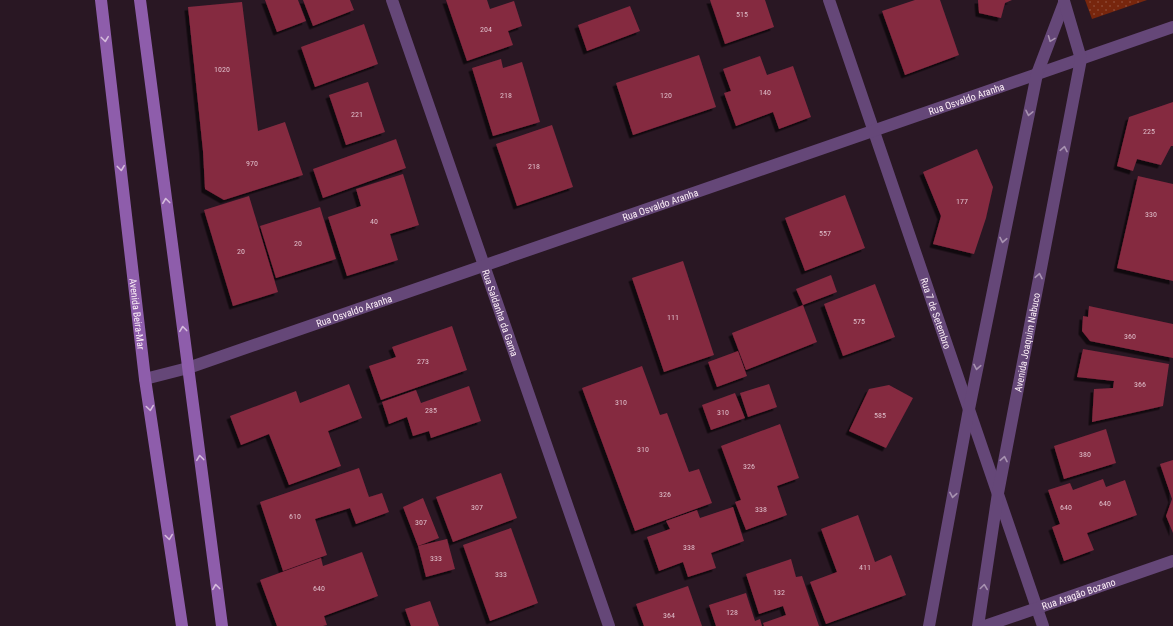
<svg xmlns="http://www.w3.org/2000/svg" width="1173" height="626" font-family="'Roboto Condensed',sans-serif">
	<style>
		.park { fill: url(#park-dots) }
		.building { fill: #852941; filter: url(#shadow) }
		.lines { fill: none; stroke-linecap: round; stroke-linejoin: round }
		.street { stroke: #654778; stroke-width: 12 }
		.secondary { stroke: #8e5dab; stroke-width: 12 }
		.oneway { stroke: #d5bbdc }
		.oneway2 { stroke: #a892b1 }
		.labels { text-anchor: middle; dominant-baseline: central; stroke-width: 3.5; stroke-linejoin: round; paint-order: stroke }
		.number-label { font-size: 8px; fill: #debdc9 }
		.street-label { font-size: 10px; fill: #fbeef6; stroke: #1f0e1a }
	</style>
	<defs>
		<pattern id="park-dots" width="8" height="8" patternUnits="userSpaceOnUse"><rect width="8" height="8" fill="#77260d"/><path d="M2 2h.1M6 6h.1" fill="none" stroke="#8b4631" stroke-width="1.8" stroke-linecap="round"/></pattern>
		<filter id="shadow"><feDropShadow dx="-3.5" dy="3.5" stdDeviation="0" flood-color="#0009"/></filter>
	</defs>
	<rect width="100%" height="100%" fill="#291723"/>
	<!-- park -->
	<polygon class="park" points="1085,0 1147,0 1092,19"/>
	<!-- building -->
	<g class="building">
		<polygon points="265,0 298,0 306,21 277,32"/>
		<polygon points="303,0 350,0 354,10 313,26"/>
		<polygon points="446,0 487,0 490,9 514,1 522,26 508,31 513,45 467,61"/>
		<polygon points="710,0 765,0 774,27 725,44"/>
		<polygon points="915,0 940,0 959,55 905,75 882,11"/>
		<polygon points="978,0 1012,0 1005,3 1001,18 979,13"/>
		<polygon points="242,2 258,131 285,122 303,175 224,200 205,189 203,151 188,7"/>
		<polygon points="630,6 640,31 587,51 578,25"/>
		<polygon points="364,24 378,64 315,87 301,47"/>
		<polygon points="699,55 716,107 633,135 616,83"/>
		<polygon points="760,56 767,75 793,66 811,117 779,129 773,112 736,126 724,93 731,91 723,69"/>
		<polygon points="501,59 503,68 522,62 540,122 493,136 472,68"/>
		<polygon points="368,82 385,132 346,145 329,95"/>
		<polygon points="1173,102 1173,146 1171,146 1161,165 1137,159 1133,171 1117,166 1129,117"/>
		<polygon points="552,125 573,187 517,206 496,144"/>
		<polygon points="396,139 406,168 323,198 313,169"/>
		<polygon points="977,149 993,187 986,218 974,254 933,244 941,216 923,172"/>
		<polygon points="403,174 419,225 390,234 398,260 347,276 328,217 361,206 356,189"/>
		<polygon points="1138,176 1173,184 1173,281 1117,268"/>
		<polygon points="845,195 865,248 805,271 785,218"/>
		<polygon points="249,196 278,292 233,306 204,210"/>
		<polygon points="320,207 336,259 276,278 260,226"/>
		<polygon points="683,261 714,355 664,372 632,278"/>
		<polygon points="831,275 837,292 803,305 796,289"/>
		<polygon points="875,284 895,337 843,356 824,304"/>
		<polygon points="803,305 817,342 746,370 732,333"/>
		<polygon points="1089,306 1173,324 1173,358 1090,341 1082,331 1083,316 1088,317"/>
		<polygon points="452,326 467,370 381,400 369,366 396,357 392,347"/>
		<polygon points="1083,349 1169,364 1163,406 1092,422 1094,389 1113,388 1114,381 1077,377"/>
		<polygon points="738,351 747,376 717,387 708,362"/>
		<polygon points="642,366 660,415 667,413 689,472 699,469 712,503 635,531 582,388"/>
		<polygon points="349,384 362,418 328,431 341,466 289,485 269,434 241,445 230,416 296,391 300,403"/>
		<polygon points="769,384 777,407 748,417 740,393"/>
		<polygon points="889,385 913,398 886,448 849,431 869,389"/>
		<polygon points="469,386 481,421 431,438 429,431 413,436 407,417 389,424 382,402 416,390 421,403"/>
		<polygon points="735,393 745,418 711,430 702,405"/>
		<polygon points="780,424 799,478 777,486 787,515 746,530 735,502 741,500 721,446"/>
		<polygon points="1106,429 1116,463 1064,479 1054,446"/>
		<polygon points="1173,460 1173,533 1166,516 1172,499 1160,464"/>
		<polygon points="359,468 369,497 382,493 389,512 356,524 350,508 315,519 327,555 283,571 260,502"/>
		<polygon points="501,473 517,518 453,542 436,497"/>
		<polygon points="1103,479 1106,487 1125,480 1137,515 1087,533 1094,550 1064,561 1052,527 1060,524 1048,490 1070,483 1073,490"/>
		<polygon points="423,498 439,538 418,546 403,507"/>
		<polygon points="733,507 744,541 711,553 716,568 688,577 683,562 659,571 647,537 670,529 666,521 697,510 700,518"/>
		<polygon points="858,515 875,562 891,555 906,595 826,624 810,582 837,572 821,529"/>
		<polygon points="511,528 538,603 490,621 463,545"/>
		<polygon points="447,539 455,569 426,577 418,546"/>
		<polygon points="362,552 378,596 324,616 327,625 323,626 277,626 260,580 321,558 323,566"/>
		<polygon points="791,559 796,577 802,576 819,626 764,626 763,623 786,615 783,606 759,614 746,574"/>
		<polygon points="688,586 702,626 644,626 636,604"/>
		<polygon points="746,593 755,621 760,619 762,626 716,626 709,605"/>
		<polygon points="430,601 439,626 411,626 405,609"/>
	</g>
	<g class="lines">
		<!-- street -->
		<g class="street">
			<path id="s1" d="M392,0L609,626"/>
			<path id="s2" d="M829,0L1043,626"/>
			<path id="s3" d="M145,379L188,368L1173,27"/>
			<polyline points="929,626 969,409 1037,74 1064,3"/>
			<path id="s4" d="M978,626L998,493L1081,59L1064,1"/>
			<path id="s5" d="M985,626L1173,561"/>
		</g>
		<!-- secondary -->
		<g class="secondary">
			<path id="s6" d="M101,0L145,379L182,626"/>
			<polyline points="140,0 222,626"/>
		</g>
	</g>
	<!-- one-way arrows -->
	<defs><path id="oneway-chevron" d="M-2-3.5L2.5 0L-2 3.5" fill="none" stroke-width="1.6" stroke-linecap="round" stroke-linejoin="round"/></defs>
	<g class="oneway">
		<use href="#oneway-chevron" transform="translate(105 39) rotate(83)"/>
		<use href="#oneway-chevron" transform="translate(121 168) rotate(83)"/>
		<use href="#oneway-chevron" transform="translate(166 201) rotate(-97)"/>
		<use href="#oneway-chevron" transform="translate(183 329) rotate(-97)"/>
		<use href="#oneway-chevron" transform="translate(150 408) rotate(82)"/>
		<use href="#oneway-chevron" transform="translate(200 458) rotate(-97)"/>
		<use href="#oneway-chevron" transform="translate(169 537) rotate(82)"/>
		<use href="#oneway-chevron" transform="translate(216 587) rotate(-97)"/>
	</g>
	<g class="oneway2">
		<use href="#oneway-chevron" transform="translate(1051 39) rotate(111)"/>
		<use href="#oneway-chevron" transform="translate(1029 113) rotate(102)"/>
		<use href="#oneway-chevron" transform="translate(1064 149) rotate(-79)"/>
		<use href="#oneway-chevron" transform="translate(1003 240) rotate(101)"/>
		<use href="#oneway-chevron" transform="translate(1039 276) rotate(-79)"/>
		<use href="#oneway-chevron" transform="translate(977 367) rotate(101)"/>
		<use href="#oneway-chevron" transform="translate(1004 459) rotate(-79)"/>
		<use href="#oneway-chevron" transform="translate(953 495) rotate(100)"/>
		<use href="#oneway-chevron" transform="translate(984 587) rotate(-82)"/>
	</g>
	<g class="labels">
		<!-- number labels -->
		<g class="number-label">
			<text x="742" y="14">515</text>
			<text x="486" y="29">204</text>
			<text x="222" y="69">1020</text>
			<text x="765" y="92">140</text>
			<text x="506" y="95">218</text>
			<text x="666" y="95">120</text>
			<text x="357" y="114">221</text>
			<text x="1149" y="131">225</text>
			<text x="252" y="163">970</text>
			<text x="534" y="166">218</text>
			<text x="962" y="201">177</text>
			<text x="1151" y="214">330</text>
			<text x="374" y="221">40</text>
			<text x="825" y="233">557</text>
			<text x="298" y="243">20</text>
			<text x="241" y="251">20</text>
			<text x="673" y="317">111</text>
			<text x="859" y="321">575</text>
			<text x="1130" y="336">360</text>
			<text x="423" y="361">273</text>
			<text x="1140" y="384">366</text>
			<text x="621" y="402">310</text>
			<text x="431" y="410">285</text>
			<text x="723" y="412">310</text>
			<text x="880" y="415">585</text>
			<text x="643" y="449">310</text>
			<text x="1085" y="454">380</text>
			<text x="749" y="466">326</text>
			<text x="665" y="494">326</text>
			<text x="1105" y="503">640</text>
			<text x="477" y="507">307</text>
			<text x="1066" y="507">640</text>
			<text x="761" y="509">338</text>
			<text x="295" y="516">610</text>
			<text x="421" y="522">307</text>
			<text x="689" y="547">338</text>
			<text x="436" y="558">333</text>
			<text x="865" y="567">411</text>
			<text x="501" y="574">333</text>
			<text x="319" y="588">640</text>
			<text x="779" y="592">132</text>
			<text x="732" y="612">128</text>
			<text x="669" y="615">364</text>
		</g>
		<!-- street labels -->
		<g class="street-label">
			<text stroke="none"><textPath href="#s3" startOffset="868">Rua Osvaldo Aranha</textPath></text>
			<text stroke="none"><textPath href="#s3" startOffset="544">Rua Osvaldo Aranha</textPath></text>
			<text stroke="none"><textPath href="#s3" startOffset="220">Rua Osvaldo Aranha</textPath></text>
			<text stroke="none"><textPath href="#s6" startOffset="316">Avenida Beira-Mar</textPath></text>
			<text stroke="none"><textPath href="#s1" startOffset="331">Rua Saldanha da Gama</textPath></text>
			<text stroke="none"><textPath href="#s2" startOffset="331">Rua 7 de Setembro</textPath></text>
			<text stroke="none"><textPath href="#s4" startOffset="288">Avenida Joaquim Nabuco</textPath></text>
			<text stroke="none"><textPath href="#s5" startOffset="99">Rua Aragão Bozano</textPath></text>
		</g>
	</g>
</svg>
